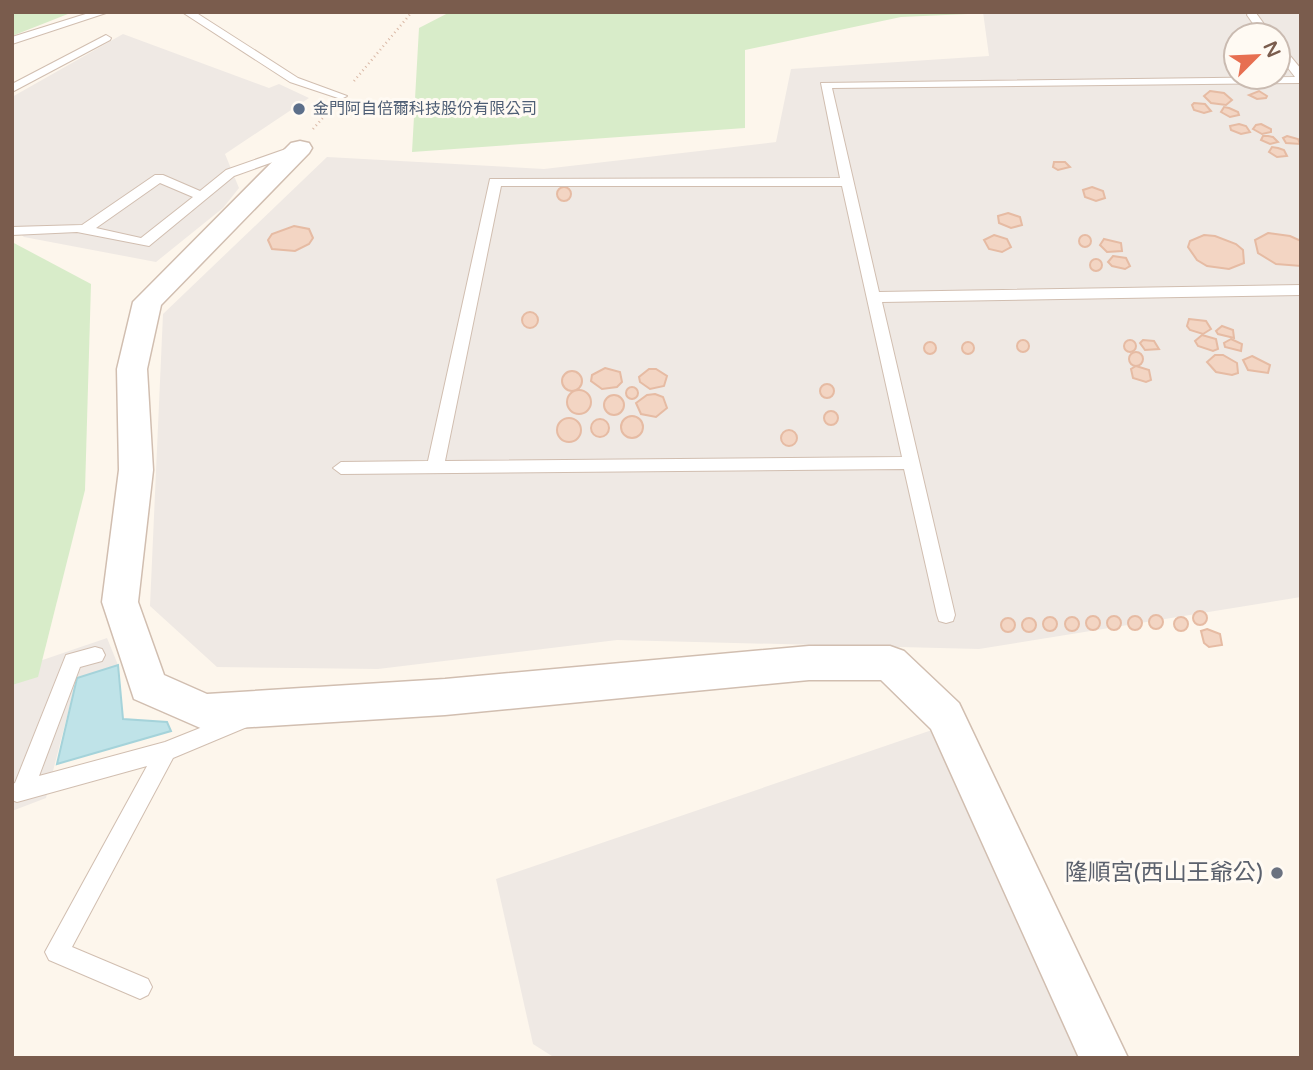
<svg xmlns="http://www.w3.org/2000/svg" width="1313" height="1070" font-family="'Varela Round','Noto Sans TC',sans-serif">
	<style>
		.industrial { fill: #efe9e4; fill-rule: evenodd }
		.green { fill: #d8ecc9 }
		.water { fill: #bfe3e8; stroke: #a5d3da; stroke-width: 2 }
		.building { fill: #f3d5c3; stroke: #e6bba3; stroke-width: 2 }
		.lines { fill: none; stroke-linecap: round; stroke-linejoin: round }
		.lane-casing { stroke: #d1beb0; stroke-width: 2 }
		.street-casing { stroke: #d1beb0; stroke-width: 3 }
		.path { stroke: #d9b8a5; stroke-width: 2.5; stroke-dasharray: 1 3.5; stroke-linecap: butt }
		.lane { fill: #fff; fill-rule: evenodd }
		.street { fill: #fff; fill-rule: evenodd }
		.service-dot { fill: #5c6f8a; stroke: #fffaf3; stroke-width: 2.5 }
		.worship-dot { fill: #6b7280; stroke: #fffaf3; stroke-width: 2.5 }
		.labels { text-anchor: middle; dominant-baseline: central; stroke-width: 6; stroke-linejoin: round; paint-order: stroke }
		.far-service-label { font-size: 16px; fill: #4e5e75; stroke: #fffaf3; text-anchor: start }
		.near-worship-label { font-size: 23px; fill: #5b616d; stroke: #fffaf3; text-anchor: end }
	</style>
	<rect width="100%" height="100%" fill="#fdf6ec"/>
	<!-- industrial -->
	<g class="industrial">
		<path d="M983,12H1301V597L979,649L617,640L378,669L217,667L150,606L163,314L327,157L544,169L776,142L791,69L989,56ZM1236,35H1278V77H1236Z"/>
		<polygon points="123,34 269,88 279,84 309,98 225,154 239,188 223,208 156,262 24,237 12,227 12,97"/>
		<polygon points="107,638 118,665 77,678 46,798 12,811 12,683 25,666"/>
		<polygon points="932,730 1088,1058 555,1058 533,1044 496,879"/>
	</g>
	<!-- green -->
	<g class="green">
		<polygon points="12,12 73,12 12,36"/>
		<polygon points="450,12 1012,12 901,17 745,50 745,128 412,152 419,28"/>
		<polygon points="12,242 91,284 85,490 38,677 12,685"/>
	</g>
	<!-- water -->
	<polygon class="water" points="118,665 123,719 167,722 171,731 57,764 77,678"/>
	<!-- building -->
	<g class="building">
		<polygon points="1210,91 1224,93 1232,100 1226,105 1211,103 1204,96"/>
		<polygon points="1259,91 1267,96 1266,98 1257,99 1249,95"/>
		<polygon points="1194,103 1205,104 1211,111 1204,113 1194,110 1192,105"/>
		<polygon points="1229,108 1238,112 1239,115 1230,117 1221,112 1224,107"/>
		<polygon points="1239,124 1246,126 1250,132 1241,134 1231,130 1230,126"/>
		<polygon points="1261,124 1271,129 1271,132 1262,134 1253,129 1256,125"/>
		<polygon points="1268,136 1273,137 1278,142 1270,144 1261,140 1263,136"/>
		<polygon points="1287,136 1298,139 1300,144 1286,143 1283,138"/>
		<polygon points="1278,148 1284,150 1287,156 1277,157 1269,152 1272,147"/>
		<polygon points="1054,162 1065,162 1070,167 1058,170 1053,167"/>
		<polygon points="1092,187 1103,191 1105,198 1096,201 1085,197 1083,190"/>
		<circle cx="564" cy="194" r="7"/>
		<polygon points="1008,213 1020,217 1022,225 1011,228 999,223 998,216"/>
		<polygon points="294,226 309,229 313,238 309,244 295,251 272,249 268,240 272,234"/>
		<polygon points="1268,233 1290,236 1301,241 1301,266 1276,264 1258,253 1255,240"/>
		<polygon points="994,235 1007,239 1011,247 1002,252 989,249 984,240"/>
		<polygon points="1204,235 1215,236 1236,244 1243,250 1244,263 1229,269 1207,266 1197,260 1188,247 1190,241"/>
		<circle cx="1085" cy="241" r="6"/>
		<polygon points="1104,239 1121,243 1122,251 1107,252 1100,245"/>
		<polygon points="1113,256 1126,258 1130,266 1125,269 1112,266 1108,262"/>
		<circle cx="1096" cy="265" r="6"/>
		<circle cx="530" cy="320" r="8"/>
		<polygon points="1189,319 1206,321 1211,329 1203,334 1190,330 1187,326"/>
		<polygon points="1222,326 1233,330 1234,338 1218,334 1216,331"/>
		<polygon points="1202,335 1216,339 1218,349 1213,351 1198,346 1195,341"/>
		<polygon points="1231,339 1242,344 1241,351 1225,347 1224,343"/>
		<circle cx="1130" cy="346" r="6"/>
		<polygon points="1143,340 1154,341 1159,349 1145,350 1140,343"/>
		<circle cx="1023" cy="346" r="6"/>
		<circle cx="968" cy="348" r="6"/>
		<circle cx="930" cy="348" r="6"/>
		<circle cx="1136" cy="359" r="7"/>
		<polygon points="1215,355 1223,355 1237,363 1238,373 1232,375 1216,372 1207,362"/>
		<polygon points="1252,356 1270,365 1268,373 1248,370 1243,360"/>
		<polygon points="1136,366 1149,370 1151,380 1146,382 1133,378 1131,369"/>
		<polygon points="605,368 620,372 622,382 617,387 602,389 591,381 592,375"/>
		<polygon points="649,369 656,369 667,376 664,386 650,389 640,382 639,377"/>
		<circle cx="572" cy="381" r="10"/>
		<circle cx="827" cy="391" r="7"/>
		<circle cx="632" cy="393" r="6"/>
		<circle cx="579" cy="402" r="12"/>
		<polygon points="655,394 663,397 667,408 656,417 641,414 636,403 647,395"/>
		<circle cx="614" cy="405" r="10"/>
		<circle cx="831" cy="418" r="7"/>
		<circle cx="632" cy="427" r="11"/>
		<circle cx="569" cy="430" r="12"/>
		<circle cx="600" cy="428" r="9"/>
		<circle cx="789" cy="438" r="8"/>
		<circle cx="1200" cy="618" r="7"/>
		<circle cx="1156" cy="622" r="7"/>
		<circle cx="1114" cy="623" r="7"/>
		<circle cx="1093" cy="623" r="7"/>
		<circle cx="1135" cy="623" r="7"/>
		<circle cx="1181" cy="624" r="7"/>
		<circle cx="1050" cy="624" r="7"/>
		<circle cx="1072" cy="624" r="7"/>
		<circle cx="1008" cy="625" r="7"/>
		<circle cx="1029" cy="625" r="7"/>
		<polygon points="1207,629 1220,634 1222,645 1209,647 1204,643 1201,631"/>
	</g>
	<g class="lines">
		<defs>
			<g id="lane">
				<polygon points="92,12 109,12 12,44 12,37"/>
				<polygon points="182,12 195,12 298,78 347,96 341,99 290,82"/>
				<polygon points="1248,13 1256,13 1272,35 1261,35 1247,15"/>
				<polygon points="106,35 111,38 110,40 12,92 12,84"/>
				<path d="M1278,45L1282,46L1301,69V83L832,88L879,292L1301,285V295L882,302L955,615L953,621L946,623L939,621L937,615L904,469L341,474L333,468L341,462L428,461L490,179L840,178L821,83L1295,77L1278,55ZM501,186H842L902,457L445,461Z"/>
				<path d="M300,144L306,148L304,151L234,176L149,246L77,232L12,235V227L82,225L155,175H163L200,191L226,170ZM160,183L193,197L141,238L96,228Z"/>
				<polygon points="95,647 102,649 105,655 102,661 80,667 39,776 165,742 240,712 247,715 250,721 247,727 173,758 72,947 148,979 152,987 148,995 140,999 49,960 45,952 147,766 17,802 12,800 12,784 15,783 66,655"/>
			</g>
			<polygon id="street" points="300,141 309,143 312,148 309,153 161,305 147,369 153,470 138,602 164,675 207,694 445,679 809,646 890,646 904,651 959,703 1128,1058 1079,1058 931,729 881,680 809,680 445,715 205,730 134,699 102,602 119,470 117,369 133,302 291,143"/>
		</defs>
		<!-- lane casing -->
		<use href="#lane" class="lane-casing"/>
		<!-- street casing -->
		<use href="#street" class="street-casing"/>
		<!-- path -->
		<g class="path">
			<polyline points="354,81 412,12"/>
			<polyline points="313,129 328,112"/>
		</g>
		<!-- lane -->
		<use href="#lane" class="lane"/>
		<!-- street -->
		<use href="#street" class="street"/>
	</g>
	<!-- markers -->
	<circle class="service-dot" cx="299" cy="109" r="7"/>
	<circle class="worship-dot" cx="1277" cy="873" r="7"/>
	<g class="labels">
		<!-- far-service labels -->
		<g class="far-service-label">
			<text x="313" y="109">金門阿自倍爾科技股份有限公司</text>
		</g>
		<!-- near-worship labels -->
		<g class="near-worship-label">
			<text x="1263" y="873">隆順宮(西山王爺公)</text>
		</g>
	</g>
	<!-- border -->
	<rect width="1313" height="1070" fill="none" stroke="#7a5c4d" stroke-width="28"/>
	<!-- north arrow -->
	<g transform="translate(1257 56) rotate(66)"><circle r="33" fill="#fffaf3" stroke="#cabbb1" stroke-width="2"/>
	<path d="M0-5L12 26L0 18L-12 26Z" fill="#e76f51"/>
	<text y="-10" font-size="19" font-weight="bold" text-anchor="middle" fill="#7a5c4d">N</text>
	</g>
</svg>
